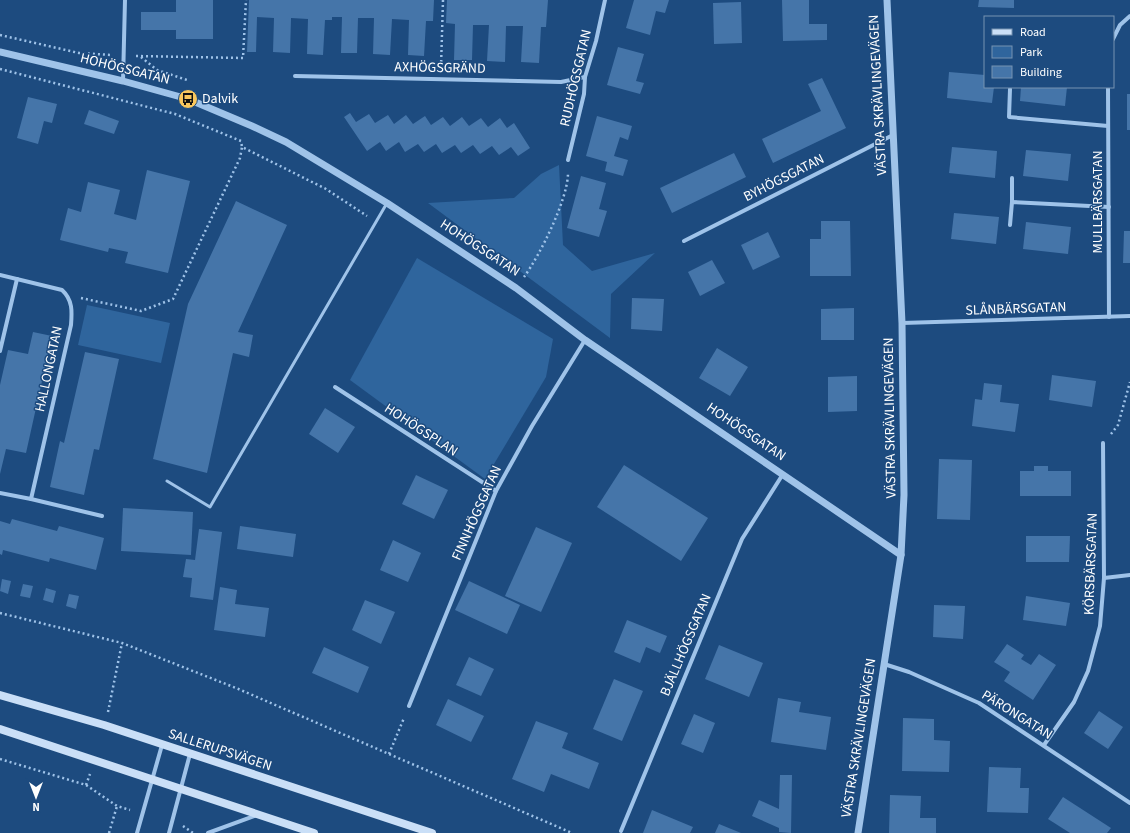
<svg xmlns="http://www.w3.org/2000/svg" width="1130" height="833" font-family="'Source Sans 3',sans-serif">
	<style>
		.green { fill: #2f659d }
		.building { fill: #4575a9 }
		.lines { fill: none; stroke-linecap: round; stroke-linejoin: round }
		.path { stroke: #9fc3e9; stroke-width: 2.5; stroke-dasharray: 2 3; stroke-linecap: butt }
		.service { stroke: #9fc3e9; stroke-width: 3 }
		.minor { stroke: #9fc3e9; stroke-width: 4 }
		.tertiary { stroke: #9fc3e9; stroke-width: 7 }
		.secondary { stroke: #cadff7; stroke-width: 8 }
		.labels { text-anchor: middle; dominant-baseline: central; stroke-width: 3; stroke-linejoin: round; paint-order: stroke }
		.street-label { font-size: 14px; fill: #fff; stroke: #1d4b7f }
		.poi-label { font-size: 14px; fill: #fff; stroke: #1d4b7f; text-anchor: start }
	</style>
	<rect width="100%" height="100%" fill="#1d4b7f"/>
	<!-- green -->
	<g class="green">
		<polygon points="559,165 563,245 592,271 655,253 611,294 610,338 428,203 514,198 541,174"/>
		<polygon points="417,258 553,339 546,377 485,479 350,380"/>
		<polygon points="87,305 170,323 161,363 78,345"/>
	</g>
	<!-- building -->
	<g class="building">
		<polygon points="176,0 213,0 213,39 176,39 176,30 141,30 141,12 176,12"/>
		<polygon points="249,0 434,0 433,21 426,21 424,56 408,55 409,20 392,19 390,55 373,54 374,18 358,18 357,53 341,53 342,17 332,17 332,20 325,20 323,55 307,54 308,19 291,18 290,53 273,52 274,18 257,17 256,52 247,52"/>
		<polygon points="447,0 548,0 546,27 541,27 539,63 521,62 523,26 506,26 505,62 487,61 489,25 473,25 472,60 454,60 455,24 446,23"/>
		<polygon points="634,0 669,0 665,13 656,11 650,35 626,28"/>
		<polygon points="782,0 809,0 809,24 827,24 827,40 783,41"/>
		<polygon points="979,0 1014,0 1014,8 978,7"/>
		<polygon points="741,2 742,43 714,44 713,3"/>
		<polygon points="618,47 644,54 636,81 644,83 640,94 607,85"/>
		<polygon points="949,72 985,75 985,87 994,87 992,103 947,98"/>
		<polygon points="822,78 846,128 773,163 762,139 821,111 808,84"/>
		<polygon points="1021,87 1067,87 1065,106 1020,101"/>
		<rect x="1127" y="94" width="3" height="36"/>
		<polygon points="28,97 57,104 52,123 44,121 38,144 17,138"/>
		<polygon points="89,110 119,121 114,134 84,124"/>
		<polygon points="350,113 356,122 369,114 375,123 388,115 394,124 406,115 413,124 425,116 431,125 443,117 450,126 462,117 469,126 481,118 488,127 500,118 507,128 514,123 530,148 518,156 511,147 499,155 492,146 480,154 473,145 461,153 455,145 442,153 436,144 424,152 418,144 405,152 399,142 386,151 380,142 367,151 344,117"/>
		<polygon points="597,116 632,126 628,140 620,137 614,156 628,160 623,176 605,171 607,162 586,156"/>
		<polygon points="952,147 997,151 995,178 949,173"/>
		<polygon points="1026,150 1071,154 1068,181 1023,176"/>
		<polygon points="734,153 746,177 672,213 660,188"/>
		<polygon points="147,170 190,181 168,273 125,263 128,252 109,248 108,252 60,240 68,208 81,212 88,182 120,190 114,214 136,220"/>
		<polygon points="581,176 606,183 599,209 607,211 599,237 567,228"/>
		<polygon points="236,201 287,225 238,332 253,335 249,357 233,353 207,473 153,459 188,304"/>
		<polygon points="954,213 999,217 996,244 951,239"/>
		<polygon points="821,221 850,221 851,276 810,276 810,239 821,239"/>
		<polygon points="1026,222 1071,227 1068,254 1023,249"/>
		<polygon points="1124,231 1130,231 1130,263 1123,263"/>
		<polygon points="768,232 780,257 753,270 741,245"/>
		<polygon points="712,260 725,283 700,296 688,272"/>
		<polygon points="632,298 664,299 662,331 631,329"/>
		<polygon points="854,308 854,340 821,340 821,309"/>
		<polygon points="33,332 52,336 26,453 6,449 0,474 0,385 8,350 28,354"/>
		<polygon points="717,348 748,367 730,396 699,378"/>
		<polygon points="85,352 119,359 99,450 94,449 84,495 50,487 60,441 64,443"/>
		<polygon points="1052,375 1096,381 1092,407 1049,400"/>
		<polygon points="857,376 857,411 828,412 828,377"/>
		<polygon points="984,383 1002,385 1000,402 1019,404 1015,432 972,426 975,399 982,400"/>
		<polygon points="325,408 355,427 338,453 309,434"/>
		<polygon points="939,459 972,460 970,520 937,519"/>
		<polygon points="624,465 708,518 681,561 597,507"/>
		<polygon points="1034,466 1048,466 1048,471 1071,471 1071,496 1020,496 1020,471 1034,471"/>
		<polygon points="416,475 448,490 434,519 402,504"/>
		<polygon points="123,508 193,512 191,555 121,551"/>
		<polygon points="12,519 57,531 59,526 104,538 96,570 50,558 49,562 3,550 2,555 0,554 0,521 10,524"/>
		<polygon points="240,526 296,534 293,557 237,549"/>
		<polygon points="536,527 572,543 541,612 505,596"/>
		<polygon points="199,529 222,532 213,600 190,597 192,578 183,577 186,559 195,560"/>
		<polygon points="1026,536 1070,536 1069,562 1026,562"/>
		<polygon points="393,540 421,553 408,582 380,570"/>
		<polygon points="2,579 11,581 8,594 0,591"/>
		<polygon points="469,581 520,605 507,634 455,610"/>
		<polygon points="23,584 33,586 30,598 20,596"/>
		<polygon points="220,587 237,590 235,604 269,608 265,637 214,630"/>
		<polygon points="46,588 56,591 53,603 43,600"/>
		<polygon points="69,594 79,596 76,609 66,606"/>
		<polygon points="1026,596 1070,603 1066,626 1023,620"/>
		<polygon points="365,600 395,612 381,644 352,630"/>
		<polygon points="934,605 965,606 963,639 933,637"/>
		<polygon points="627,620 667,636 660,653 646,647 640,663 614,652"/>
		<polygon points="1007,644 1024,655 1021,659 1031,665 1039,654 1056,665 1033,700 1004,681 1010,672 994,662"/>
		<polygon points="719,645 763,663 749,697 705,679"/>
		<polygon points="324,647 369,667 358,693 312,673"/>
		<polygon points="469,657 494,669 481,696 456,685"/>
		<polygon points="614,679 643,691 622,741 593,729"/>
		<polygon points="778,698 801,702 799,712 831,717 826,750 771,742"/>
		<polygon points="448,699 484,716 471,742 436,725"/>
		<polygon points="1099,711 1123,727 1108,749 1084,733"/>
		<polygon points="694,714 715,723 703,753 681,744"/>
		<polygon points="903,718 934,719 934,740 950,741 949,772 902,771"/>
		<polygon points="536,721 568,733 562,748 599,763 589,789 551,774 544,792 512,779"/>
		<polygon points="989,767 1021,768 1020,788 1029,788 1028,813 987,812"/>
		<polygon points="780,775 792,775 791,833 779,832 779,828 752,816 759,800 779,809"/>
		<polygon points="890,795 921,796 920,818 936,818 936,833 889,833"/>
		<polygon points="1063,797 1111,828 1107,833 1070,833 1048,819"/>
		<polygon points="652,810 693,827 690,833 643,833"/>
		<polygon points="719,824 741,833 715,833"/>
	</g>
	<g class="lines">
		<!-- path -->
		<g class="path">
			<polyline points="0,35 79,53 111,55"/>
			<polyline points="136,56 243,58 246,0"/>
			<polyline points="141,57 157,70 187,80"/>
			<polyline points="441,67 443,0"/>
			<polyline points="0,69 175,114 241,141 242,147"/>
			<path d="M524,277C540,255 568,199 568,173"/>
			<polyline points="81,298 141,311 173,299 240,158 242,147 326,189 367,216"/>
			<polyline points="1111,434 1118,425 1130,382"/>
			<polyline points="0,613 122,643 236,688 572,833"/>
			<polyline points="108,712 122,643"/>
			<polyline points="389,754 404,718"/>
			<polyline points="0,759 86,785 117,806 130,810"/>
			<polyline points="86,785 90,774"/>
			<polyline points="183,826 193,833"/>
			<polyline points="109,833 117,806"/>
		</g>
		<!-- service -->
		<polyline class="service" points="167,481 210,507 387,203"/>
		<!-- minor -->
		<g class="minor">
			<polyline points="1113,39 1120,25 1130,16"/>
			<polyline points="295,76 561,82 585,77"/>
			<polyline points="123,81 125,0"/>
			<polyline points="1108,87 1109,317"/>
			<polyline points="1010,89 1009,117 1108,126"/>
			<polyline points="568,160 584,94 585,77 596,41 605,0"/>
			<polyline points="1012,202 1012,178"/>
			<polyline points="1010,225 1012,202 1109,207"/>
			<polyline points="684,241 893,135"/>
			<path d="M0,275L62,290C73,300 72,312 71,325L31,499L0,493"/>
			<polyline points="902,323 1130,316"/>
			<polyline points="0,351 17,279"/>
			<polyline points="335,387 496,491"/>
			<polyline points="31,499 102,516"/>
			<polyline points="1104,578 1130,575"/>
			<polyline points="884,664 909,672 979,703 1130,803"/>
			<polyline points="409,706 496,491 532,426 585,340"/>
			<polyline points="1044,745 1074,702 1088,671 1100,626 1104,578 1103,443"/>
			<polyline points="621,831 742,539 783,474"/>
			<polyline points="137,833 162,745"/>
			<polyline points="169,833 190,754"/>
			<polyline points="208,833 257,815"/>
		</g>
		<!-- tertiary -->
		<g class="tertiary">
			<polyline points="0,52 123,81 188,99 252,126 286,142 387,203 516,288 585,340 901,555"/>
			<polyline points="858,833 901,555 904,495 902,323 887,0"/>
		</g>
		<!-- secondary -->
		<g class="secondary">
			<polyline points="0,695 104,725 432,833"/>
			<polyline points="0,729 314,833"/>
		</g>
	</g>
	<!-- icons -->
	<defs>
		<symbol id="bus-disc" viewBox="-11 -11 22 22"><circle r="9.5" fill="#f9c75d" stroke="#1d4b7f"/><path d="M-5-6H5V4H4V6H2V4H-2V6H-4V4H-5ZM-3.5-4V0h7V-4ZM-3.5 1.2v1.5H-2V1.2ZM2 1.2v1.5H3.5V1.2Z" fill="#111"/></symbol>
	</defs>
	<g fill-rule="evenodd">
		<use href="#bus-disc" x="177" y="88" width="22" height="22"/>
	</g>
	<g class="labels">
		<!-- street labels -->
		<g class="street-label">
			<text transform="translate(440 68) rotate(1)">AXHÖGSGRÄND</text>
			<text transform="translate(125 69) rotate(14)">HOHÖGSGATAN</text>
			<text transform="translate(576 78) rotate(-77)">RUDHÖGSGATAN</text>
			<text transform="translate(878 95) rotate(-93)">VÄSTRA SKRÄVLINGEVÄGEN</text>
			<text transform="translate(784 178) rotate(-27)">BYHÖGSGATAN</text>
			<text transform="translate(1098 202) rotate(-90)">MULLBÄRSGATAN</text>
			<text transform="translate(480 248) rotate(33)">HOHÖGSGATAN</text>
			<text transform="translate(1016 309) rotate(-2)">SLÅNBÄRSGATAN</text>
			<text transform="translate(49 369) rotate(-78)">HALLONGATAN</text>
			<text transform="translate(890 418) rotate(-91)">VÄSTRA SKRÄVLINGEVÄGEN</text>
			<text transform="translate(421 430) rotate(33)">HOHÖGSPLAN</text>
			<text transform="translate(746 432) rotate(34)">HOHÖGSGATAN</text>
			<text transform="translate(477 513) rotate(-66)">FINNHÖGSGATAN</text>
			<text transform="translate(1091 564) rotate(-88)">KÖRSBÄRSGATAN</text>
			<text transform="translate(686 645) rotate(-67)">BJÄLLHÖGSGATAN</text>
			<text transform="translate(1017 715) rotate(32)">PÄRONGATAN</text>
			<text transform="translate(859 738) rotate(-81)">VÄSTRA SKRÄVLINGEVÄGEN</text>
			<text transform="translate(220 750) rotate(18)">SALLERUPSVÄGEN</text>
		</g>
		<!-- poi labels -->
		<g class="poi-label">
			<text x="202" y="99">Dalvik</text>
		</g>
	</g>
	<!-- legend -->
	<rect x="984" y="16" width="130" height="72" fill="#1d4b7f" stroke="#7793b2"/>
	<rect x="992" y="29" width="20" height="6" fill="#cadff7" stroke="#7793b2"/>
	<text x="1020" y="36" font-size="12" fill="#ffffff">Road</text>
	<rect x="992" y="46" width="20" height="12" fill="#2f659d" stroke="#7793b2"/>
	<text x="1020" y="56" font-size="12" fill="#ffffff">Park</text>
	<rect x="992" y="66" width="20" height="12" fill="#4575a9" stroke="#7793b2"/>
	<text x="1020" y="76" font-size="12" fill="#ffffff">Building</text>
	<!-- north arrow -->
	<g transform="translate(36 797) rotate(180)" stroke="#1d4b7f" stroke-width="3" paint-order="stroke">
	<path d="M0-3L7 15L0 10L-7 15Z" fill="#ffffff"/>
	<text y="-6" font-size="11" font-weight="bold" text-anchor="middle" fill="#ffffff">N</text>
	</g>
</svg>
